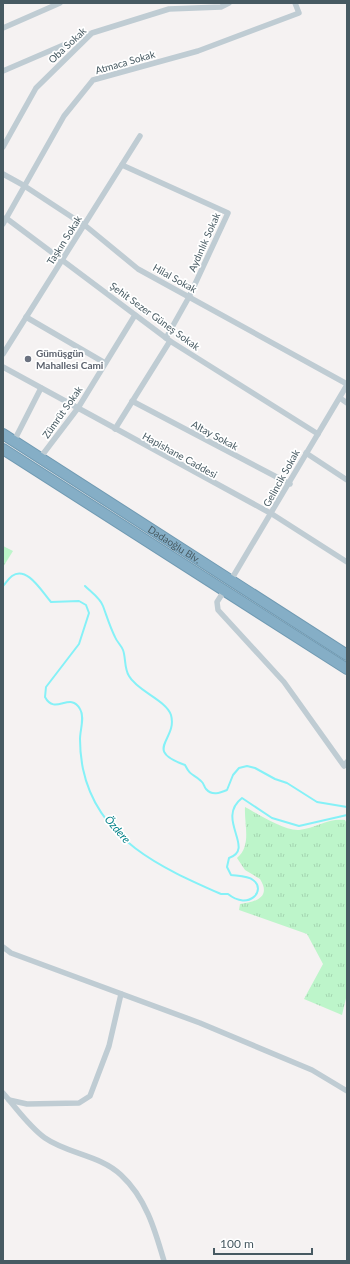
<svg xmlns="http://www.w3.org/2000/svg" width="350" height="1264" font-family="Lato,sans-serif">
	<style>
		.grass { fill: url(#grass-tufts) }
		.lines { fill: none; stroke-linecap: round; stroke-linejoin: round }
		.stream { stroke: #85f1f7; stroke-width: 2 }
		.highway-casing { stroke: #709ab2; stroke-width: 12 }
		.street { stroke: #bfccd3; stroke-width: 5.5 }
		.highway { stroke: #85aec6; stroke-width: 10 }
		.worship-dot { fill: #6b7280; stroke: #fff; stroke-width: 1.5 }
		.labels { text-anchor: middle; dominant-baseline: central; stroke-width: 3.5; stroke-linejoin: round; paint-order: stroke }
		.street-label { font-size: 10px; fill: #475a62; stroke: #fff }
		.worship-label { font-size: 10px; font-weight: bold; fill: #5b616d; stroke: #fff; text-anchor: start }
		.water-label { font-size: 11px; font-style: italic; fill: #058289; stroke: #fff }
	</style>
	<defs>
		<pattern id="grass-tufts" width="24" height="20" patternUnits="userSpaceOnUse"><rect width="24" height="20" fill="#bdf5ca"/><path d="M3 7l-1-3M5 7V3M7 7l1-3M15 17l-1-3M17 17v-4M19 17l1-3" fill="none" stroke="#a4d4b0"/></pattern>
	</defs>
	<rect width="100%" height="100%" fill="#f5f2f2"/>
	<!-- grass -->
	<g class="grass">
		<polygon points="3,546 13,551 3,567"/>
		<path d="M245,807C258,814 284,831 299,830C316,828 328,818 345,820L347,824V994L342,1015L304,999L323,964L307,934L239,910L240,904C254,902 272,898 260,879L245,870L237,858C252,845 244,825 245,807Z"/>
	</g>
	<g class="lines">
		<!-- stream -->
		<g class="stream">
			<path d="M3,586C6,583 8,579 12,576C27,565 42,592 51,602L79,601L86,605L89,613L79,644L46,687L45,697C55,716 70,691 80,709C85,717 80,730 80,739C80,749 81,759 83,769C98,840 162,868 221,894H228C249,911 267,890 253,880C248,876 238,876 231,875L227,867L229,858C256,849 215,819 242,798L272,818L299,826L347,815"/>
			<path d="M85,586C91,592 100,598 103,606C107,617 110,627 115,637C117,642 121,645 123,650C126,658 124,668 129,676C137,691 166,700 171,715C178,740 142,750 185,765C191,777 193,773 201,781C204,783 204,787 206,789C212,796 220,793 227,790L233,775L239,768L247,766L255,768L275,779L287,783L317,802L347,807"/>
		</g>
		<defs>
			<g id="highway">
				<path id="s1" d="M3,434L347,655"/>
				<polyline points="3,449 347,669"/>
			</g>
		</defs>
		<!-- highway casing -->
		<use href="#highway" class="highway-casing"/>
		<!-- street -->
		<g class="street">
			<polyline points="3,28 60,3"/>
			<polyline points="3,71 89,34"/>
			<polyline points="3,147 36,88 92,33 169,9 221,7 229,3"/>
			<polyline points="122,165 228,213 189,297 166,338"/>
			<polyline points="3,174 23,185 87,227 138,269 347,384"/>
			<polyline points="6,218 170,341 318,434"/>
			<polyline points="3,224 64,116 93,80 198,51 299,13 295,3"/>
			<polyline points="26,317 105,363"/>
			<polyline points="3,354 140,136"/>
			<polyline points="3,367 272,514 347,562"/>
			<polyline points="340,398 347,403"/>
			<polyline points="132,401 290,484"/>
			<polyline points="115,429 170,341"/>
			<polyline points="14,441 41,388"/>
			<polyline points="306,453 347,480"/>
			<polyline points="40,458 78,408 135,315"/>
			<polyline points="231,580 347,385"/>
			<polyline points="224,591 217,602 218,610 284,682 344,766 347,762"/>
			<polyline points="3,947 11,953 200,1023 312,1070 347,1091"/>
			<polyline points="3,1093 9,1100 27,1104 79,1103 90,1096 109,1046 121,994"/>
			<path d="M9,1100C20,1113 31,1128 45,1138C68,1154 100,1155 121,1175C146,1198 155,1230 164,1261"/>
		</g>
		<!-- highway -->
		<use href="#highway" class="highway"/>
	</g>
	<!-- markers -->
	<circle class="worship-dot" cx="28" cy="359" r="4"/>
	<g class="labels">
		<!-- street labels -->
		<g class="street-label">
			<text transform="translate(67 45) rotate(-43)">Oba Sokak</text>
			<text transform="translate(125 62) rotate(-16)">Atmaca Sokak</text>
			<text transform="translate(64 240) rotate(-58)">Taşkın Sokak</text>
			<text transform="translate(204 242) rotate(-66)">Aydınlık Sokak</text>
			<text transform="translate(175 278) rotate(29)">Hilal Sokak</text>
			<text transform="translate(155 316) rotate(36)">Şehit Sezer Güneş Sokak</text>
			<text transform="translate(62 412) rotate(-55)">Zümrüt Sokak</text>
			<text transform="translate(215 435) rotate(28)">Altay Sokak</text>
			<text transform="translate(180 455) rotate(29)">Hapishane Caddesi</text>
			<text transform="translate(281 478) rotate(-61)">Gelincik Sokak</text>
			<text stroke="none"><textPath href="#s1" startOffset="204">Dadaoğlu Blv.</textPath></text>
		</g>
		<!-- worship labels -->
		<g class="worship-label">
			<text x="36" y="353">Gümüşgün<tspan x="36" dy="12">Mahallesi Cami</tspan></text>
		</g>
		<!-- water labels -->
		<g class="water-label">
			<text transform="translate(118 829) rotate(49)">Özdere</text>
		</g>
	</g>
	<!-- border -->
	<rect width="350" height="1264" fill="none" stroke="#475a62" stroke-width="8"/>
	<!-- scale -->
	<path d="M214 1248v6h98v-6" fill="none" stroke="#475a62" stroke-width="2"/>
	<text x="220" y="1248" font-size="12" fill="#475a62" stroke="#ffffff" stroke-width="3" paint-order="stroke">100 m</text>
</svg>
